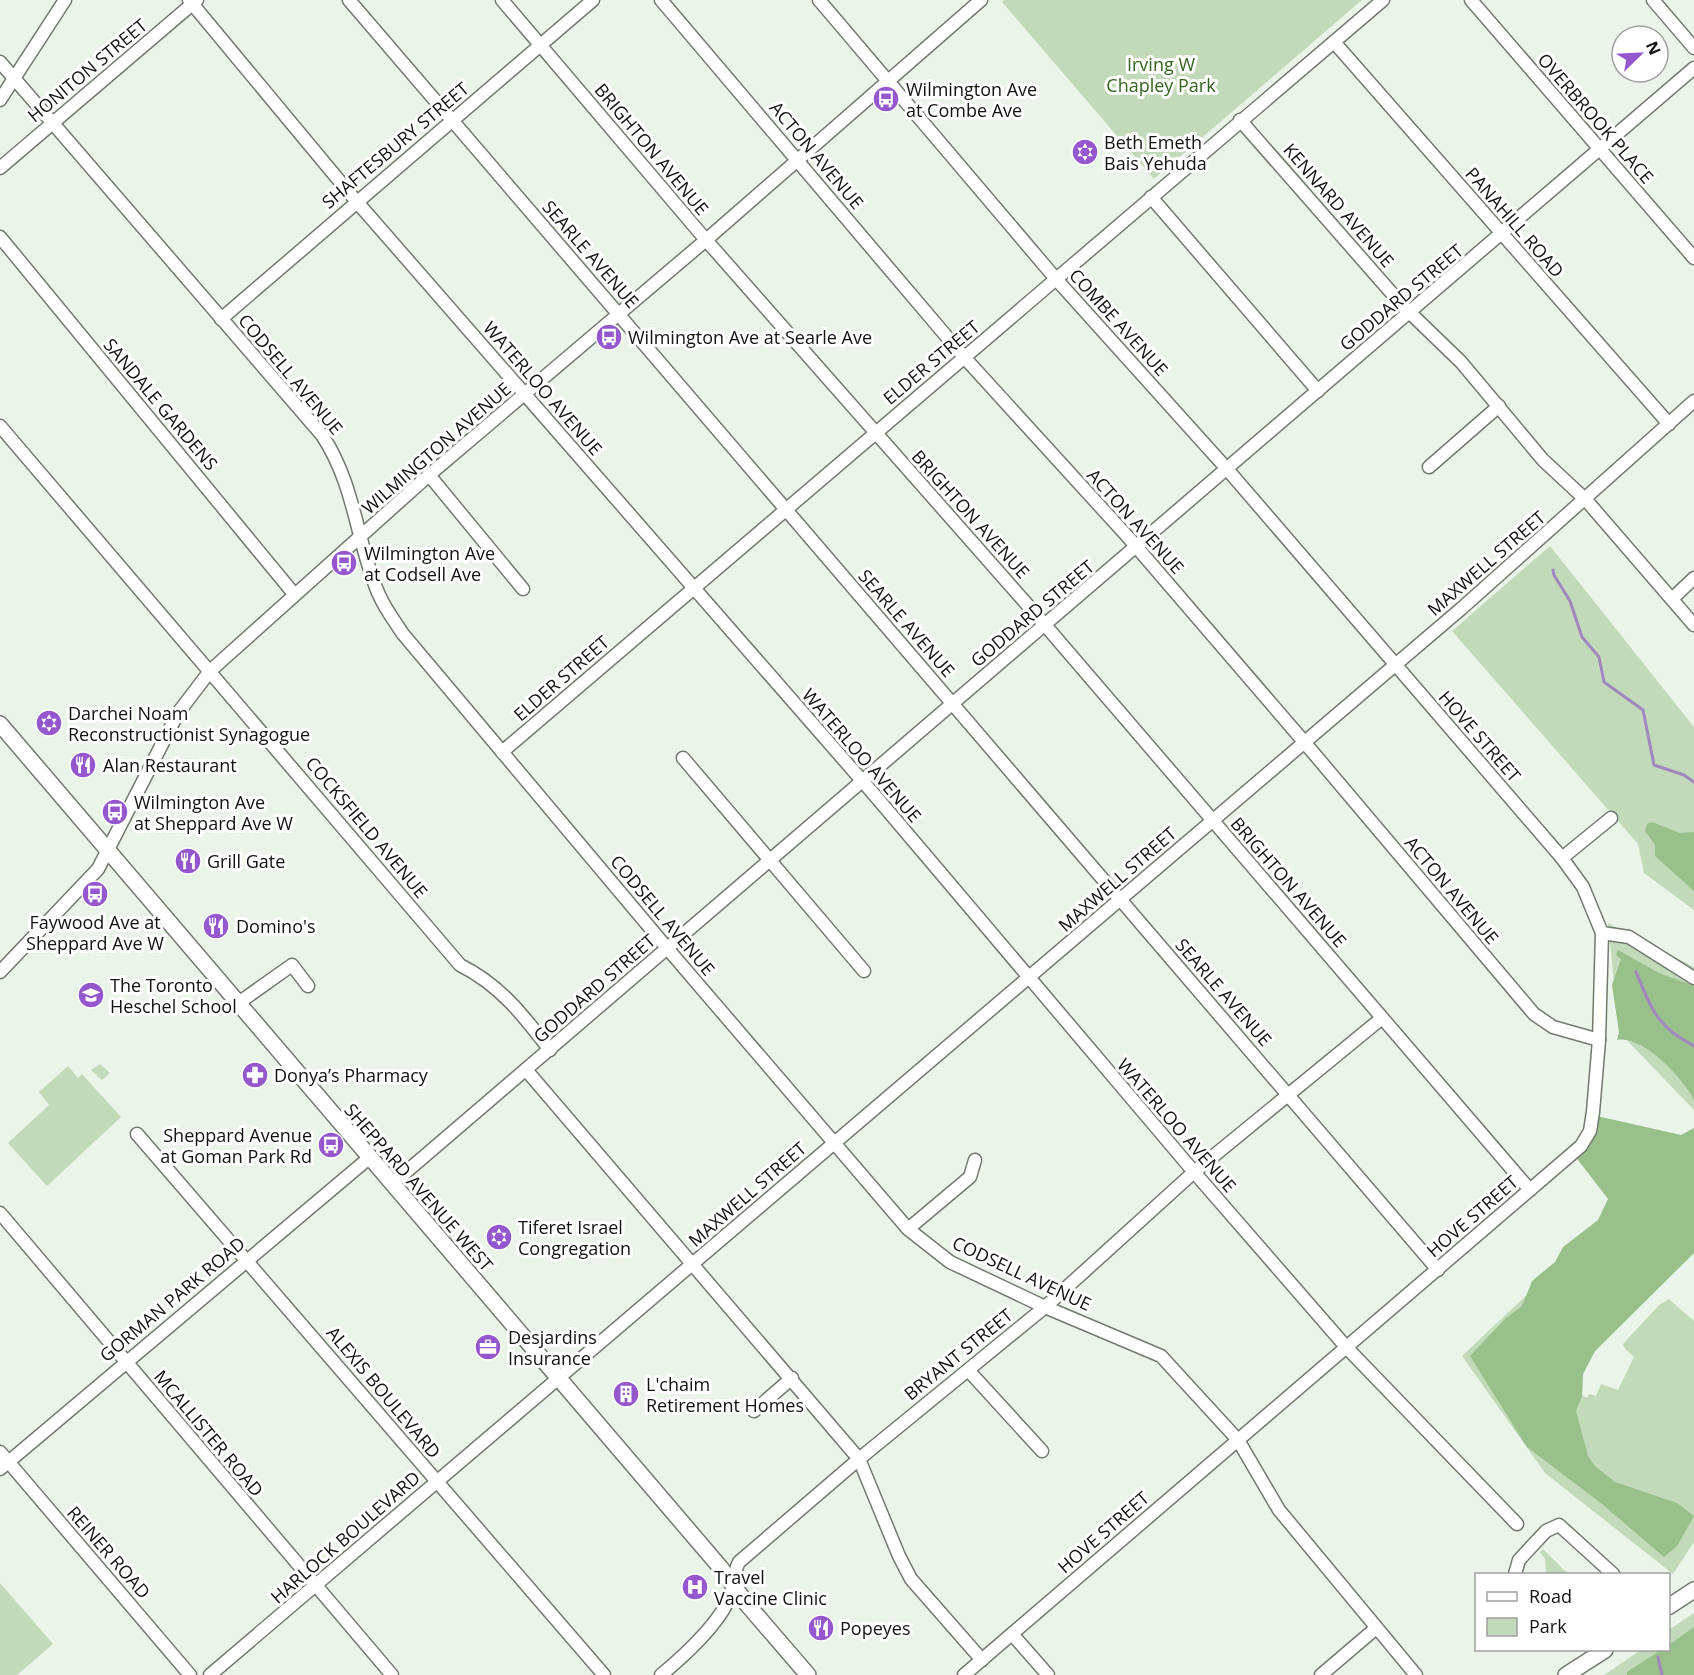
<svg xmlns="http://www.w3.org/2000/svg" width="1694" height="1675" font-family="'Open Sans',sans-serif">
	<style>
		.green { fill: #c2dab9 }
		.forest { fill: #99bf8b }
		.lines { fill: none; stroke-linecap: round; stroke-linejoin: round }
		.stream { stroke: #a087bd; stroke-width: 3 }
		.minor-casing { stroke: #727a6f; stroke-width: 15 }
		.major-casing { stroke: #727a6f; stroke-width: 18 }
		.minor { stroke: #fff; stroke-width: 12 }
		.major { stroke: #fff; stroke-width: 15 }
		.labels { text-anchor: middle; dominant-baseline: central; stroke-width: 6; stroke-linejoin: round; paint-order: stroke }
		.park-label { font-size: 18px; fill: #34641e; stroke: #fff }
		.street-label { font-size: 18px; fill: #10130f; stroke: #fff }
		.poi-label { font-size: 18px; fill: #10130f; stroke: #fff; text-anchor: start }
	</style>
	<rect width="100%" height="100%" fill="#ebf4e8"/>
	<!-- green -->
	<g class="green">
		<polygon points="1004,0 1362,0 1154,179 1002,2"/>
		<polygon points="1550,546 1694,727 1694,910 1644,873 1638,844 1452,631"/>
		<polygon points="1608,923 1694,967 1694,1110 1619,1032"/>
		<polygon points="100,1064 110,1073 102,1080 91,1070"/>
		<polygon points="68,1066 78,1078 82,1074 121,1117 47,1186 8,1143 49,1105 39,1092"/>
		<polygon points="1616,1211 1694,1253 1595,1351 1583,1374 1582,1395 1587,1398 1589,1394 1596,1396 1601,1384 1618,1390 1634,1357 1625,1349 1623,1344 1659,1305 1669,1299 1694,1321 1694,1542 1673,1574 1545,1473 1462,1356"/>
		<polygon points="1543,1549 1568,1574 1546,1574 1545,1559 1540,1552"/>
		<polygon points="0,1583 53,1644 17,1675 0,1675"/>
		<polygon points="1694,1613 1694,1675 1604,1675 1641,1650 1668,1650 1669,1630"/>
	</g>
	<!-- forest -->
	<g class="forest">
		<polygon points="1652,822 1680,833 1694,832 1694,891 1655,856 1655,845 1645,831 1647,824"/>
		<path d="M1618,950L1659,973L1694,986V1100C1683,1078 1643,1035 1617,1040L1619,1032L1612,985L1621,959L1616,955Z"/>
		<polygon points="1597,1116 1681,1135 1694,1128 1694,1253 1595,1351 1583,1374 1582,1396 1576,1411 1588,1456 1595,1466 1615,1482 1677,1503 1694,1516 1677,1546 1664,1557 1602,1504 1527,1447 1470,1356 1506,1318 1522,1306 1532,1281 1555,1262 1563,1247 1598,1220 1608,1199 1575,1156"/>
		<polygon points="1694,1627 1694,1675 1627,1675 1627,1672 1661,1650 1668,1650 1669,1645"/>
	</g>
	<g class="lines">
		<!-- stream -->
		<g class="stream">
			<polyline points="1553,570 1554,575 1570,601 1582,637 1599,657 1604,682 1643,710 1654,765 1684,775 1694,782"/>
			<path d="M1636,972C1652,1010 1656,1026 1694,1046"/>
			<polyline points="1658,1657 1662,1675"/>
		</g>
		<defs>
			<g id="minor">
				<polyline points="189,0 357,202 872,792 1194,1172 1347,1348 1517,1524"/>
				<polyline points="349,0 1438,1270"/>
				<polyline points="502,0 706,240 1039,618 1530,1190"/>
				<polyline points="661,0 964,357 1128,537 1305,743 1534,1014 1553,1027 1599,1040"/>
				<polyline points="819,0 1056,279 1227,469 1562,858 1583,887 1602,933 1599,1040 1593,1112 1590,1131 1581,1146 964,1675"/>
				<polyline points="1471,0 1694,258"/>
				<polyline points="1653,0 1694,48"/>
				<polyline points="1334,42 1669,424"/>
				<path d="M0,62L322,435C353,482 355,530 374,582C380,601 392,618 403,634L667,948L908,1229L950,1262L1045,1307L1161,1356L1238,1440L1279,1510L1416,1675"/>
				<polyline points="0,100 65,0"/>
				<polyline points="1240,120 1403,306 1461,362 1543,460 1586,500 1694,625"/>
				<polyline points="0,168 197,0"/>
				<polyline points="1151,197 1318,391"/>
				<polyline points="0,237 294,594"/>
				<polyline points="221,319 593,0"/>
				<path d="M0,426L460,965C500,985 523,1015 550,1050"/>
				<polyline points="1429,467 1499,406"/>
				<polyline points="429,475 523,589"/>
				<polyline points="1672,599 1694,578"/>
				<polyline points="502,752 1383,0"/>
				<polyline points="683,758 864,971"/>
				<polyline points="1562,858 1611,818"/>
				<polyline points="1602,933 1629,937 1694,978"/>
				<polyline points="0,972 98,869 178,713 210,671 429,475 706,240 981,0"/>
				<polyline points="237,1004 292,965 308,986"/>
				<polyline points="527,1071 859,1459 899,1556 911,1579 982,1660"/>
				<polyline points="137,1134 604,1675"/>
				<polyline points="392,1184 1694,68"/>
				<polyline points="0,1213 392,1675"/>
				<polyline points="908,1229 970,1177 975,1160"/>
				<polyline points="968,1370 1042,1451"/>
				<polyline points="754,1411 792,1378"/>
				<polyline points="0,1452 190,1675"/>
				<polyline points="0,1469 369,1158"/>
				<polyline points="1515,1574 1519,1560 1546,1531 1559,1525 1613,1574"/>
				<polyline points="1012,1634 1048,1675"/>
				<polyline points="210,1675 1462,608 1694,401"/>
				<path d="M661,1675C684,1656 721,1622 731,1594C735,1583 733,1573 739,1562L859,1459L1045,1307L1194,1172L1382,1018"/>
				<polyline points="1321,1675 1375,1629"/>
			</g>
			<g id="major">
				<polyline points="0,724 720,1567 746,1603 808,1675"/>
				<polyline points="1668,1607 1694,1590"/>
				<polyline points="1566,1675 1605,1650"/>
			</g>
		</defs>
		<!-- minor casing -->
		<use href="#minor" class="minor-casing"/>
		<!-- major casing -->
		<use href="#major" class="major-casing"/>
		<!-- minor -->
		<use href="#minor" class="minor"/>
		<!-- major -->
		<use href="#major" class="major"/>
	</g>
	<!-- icons -->
	<defs>
		<symbol id="bus-disc" viewBox="-11 -11 22 22"><circle r="9.5" fill="#9457cd" stroke="#fff"/><path d="M-5-6H5V4H4V6H2V4H-2V6H-4V4H-5ZM-3.5-4V0h7V-4ZM-3.5 1.2v1.5H-2V1.2ZM2 1.2v1.5H3.5V1.2Z" fill="#fff"/></symbol>
		<symbol id="synagogue-disc" viewBox="-11 -11 22 22"><circle r="9.5" fill="#9457cd" stroke="#fff"/><path d="M0-6.5L5.6 3.2H-5.6ZM0 6.5L5.6-3.2H-5.6Z" fill="#fff"/></symbol>
		<symbol id="restaurant-disc" viewBox="-11 -11 22 22"><circle r="9.5" fill="#9457cd" stroke="#fff"/><path d="M-5-6h1v4h1v-4h1v4h1v-4h1v5L-1.5 .5V6h-2V.5L-5-1ZM5-6V6H3V1.5H1.5Q1.5-4 5-6Z" fill="#fff"/></symbol>
		<symbol id="school-disc" viewBox="-11 -11 22 22"><circle r="9.5" fill="#9457cd" stroke="#fff"/><path d="M0-5L7-2L0 1L-7-2ZM-4 1L0 2.5L4 1V4Q0 6-4 4Z" fill="#fff"/></symbol>
		<symbol id="pharmacy-disc" viewBox="-11 -11 22 22"><circle r="9.5" fill="#9457cd" stroke="#fff"/><path d="M-2-6h4v4h4v4h-4v4h-4v-4h-4v-4h4Z" fill="#fff"/></symbol>
		<symbol id="office-disc" viewBox="-11 -11 22 22"><circle r="9.5" fill="#9457cd" stroke="#fff"/><path d="M-6-3h4V-5.5h4V-3h4V5H-6ZM-1-4.5V-3h2v-1.5ZM-6 0V1H6V0Z" fill="#fff"/></symbol>
		<symbol id="building-disc" viewBox="-11 -11 22 22"><circle r="9.5" fill="#9457cd" stroke="#fff"/><path d="M-4-6H4V6H1V3H-1V6H-4ZM-2.5-4.3h1.7v1.8h-1.7ZM.8-4.3h1.7v1.8H.8ZM-2.5-1h1.7V.8h-1.7ZM.8-1h1.7V.8H.8Z" fill="#fff"/></symbol>
		<symbol id="hospital-disc" viewBox="-11 -11 22 22"><circle r="9.5" fill="#9457cd" stroke="#fff"/><path d="M-5-5h3v3.5h4V-5h3V5h-3V1.5h-4V5h-3Z" fill="#fff"/></symbol>
	</defs>
	<g fill-rule="evenodd">
		<use href="#bus-disc" x="871" y="84" width="30" height="30"/>
		<use href="#synagogue-disc" x="1070" y="137" width="30" height="30"/>
		<use href="#bus-disc" x="594" y="322" width="30" height="30"/>
		<use href="#bus-disc" x="329" y="548" width="30" height="30"/>
		<use href="#synagogue-disc" x="34" y="708" width="30" height="30"/>
		<use href="#restaurant-disc" x="68" y="750" width="30" height="30"/>
		<use href="#bus-disc" x="100" y="797" width="30" height="30"/>
		<use href="#restaurant-disc" x="173" y="846" width="30" height="30"/>
		<use href="#bus-disc" x="80" y="879" width="30" height="30"/>
		<use href="#restaurant-disc" x="201" y="911" width="30" height="30"/>
		<use href="#school-disc" x="76" y="980" width="30" height="30"/>
		<use href="#pharmacy-disc" x="240" y="1060" width="30" height="30"/>
		<use href="#bus-disc" x="316" y="1130" width="30" height="30"/>
		<use href="#synagogue-disc" x="484" y="1222" width="30" height="30"/>
		<use href="#office-disc" x="473" y="1332" width="30" height="30"/>
		<use href="#building-disc" x="611" y="1379" width="30" height="30"/>
		<use href="#hospital-disc" x="680" y="1572" width="30" height="30"/>
		<use href="#restaurant-disc" x="806" y="1613" width="30" height="30"/>
	</g>
	<g class="labels">
		<!-- park labels -->
		<g class="park-label">
			<text x="1161" y="64">Irving W<tspan x="1161" dy="21">Chapley Park</tspan></text>
		</g>
		<!-- street labels -->
		<g class="street-label">
			<text transform="translate(87 70) rotate(-40)">HONITON STREET</text>
			<text transform="translate(1596 118) rotate(49)">OVERBROOK PLACE</text>
			<text transform="translate(395 145) rotate(-40)">SHAFTESBURY STREET</text>
			<text transform="translate(652 149) rotate(50)">BRIGHTON AVENUE</text>
			<text transform="translate(817 155) rotate(50)">ACTON AVENUE</text>
			<text transform="translate(1339 205) rotate(49)">KENNARD AVENUE</text>
			<text transform="translate(1515 222) rotate(49)">PANAHILL ROAD</text>
			<text transform="translate(591 254) rotate(49)">SEARLE AVENUE</text>
			<text transform="translate(1401 297) rotate(-40)">GODDARD STREET</text>
			<text transform="translate(1119 322) rotate(48)">COMBE AVENUE</text>
			<text transform="translate(931 362) rotate(-40)">ELDER STREET</text>
			<text transform="translate(291 374) rotate(50)">CODSELL AVENUE</text>
			<text transform="translate(543 388) rotate(49)">WATERLOO AVENUE</text>
			<text transform="translate(161 404) rotate(50)">SANDALE GARDENS</text>
			<text transform="translate(436 448) rotate(-41)">WILMINGTON AVENUE</text>
			<text transform="translate(971 514) rotate(48)">BRIGHTON AVENUE</text>
			<text transform="translate(1136 521) rotate(48)">ACTON AVENUE</text>
			<text transform="translate(1486 563) rotate(-41)">MAXWELL STREET</text>
			<text transform="translate(1032 613) rotate(-40)">GODDARD STREET</text>
			<text transform="translate(907 623) rotate(49)">SEARLE AVENUE</text>
			<text transform="translate(561 678) rotate(-41)">ELDER STREET</text>
			<text transform="translate(1480 736) rotate(49)">HOVE STREET</text>
			<text transform="translate(862 755) rotate(49)">WATERLOO AVENUE</text>
			<text transform="translate(367 827) rotate(50)">COCKSFIELD AVENUE</text>
			<text transform="translate(1117 879) rotate(-41)">MAXWELL STREET</text>
			<text transform="translate(1289 882) rotate(49)">BRIGHTON AVENUE</text>
			<text transform="translate(1452 890) rotate(50)">ACTON AVENUE</text>
			<text transform="translate(663 915) rotate(50)">CODSELL AVENUE</text>
			<text transform="translate(594 988) rotate(-41)">GODDARD STREET</text>
			<text transform="translate(1224 992) rotate(49)">SEARLE AVENUE</text>
			<text transform="translate(1177 1125) rotate(49)">WATERLOO AVENUE</text>
			<text transform="translate(419 1187) rotate(49)">SHEPPARD AVENUE WEST</text>
			<text transform="translate(747 1194) rotate(-41)">MAXWELL STREET</text>
			<text transform="translate(1472 1216) rotate(-41)">HOVE STREET</text>
			<text transform="translate(1022 1273) rotate(25)">CODSELL AVENUE</text>
			<text transform="translate(172 1299) rotate(-40)">GORMAN PARK ROAD</text>
			<text transform="translate(958 1354) rotate(-39)">BRYANT STREET</text>
			<text transform="translate(384 1392) rotate(50)">ALEXIS BOULEVARD</text>
			<text transform="translate(209 1433) rotate(50)">MCALLISTER ROAD</text>
			<text transform="translate(1103 1532) rotate(-41)">HOVE STREET</text>
			<text transform="translate(345 1537) rotate(-41)">HARLOCK BOULEVARD</text>
			<text transform="translate(109 1552) rotate(49)">REINER ROAD</text>
		</g>
		<!-- poi labels -->
		<g class="poi-label">
			<text x="906" y="89">Wilmington Ave<tspan x="906" dy="21">at Combe Ave</tspan></text>
			<text x="1104" y="142">Beth Emeth<tspan x="1104" dy="21">Bais Yehuda</tspan></text>
			<text x="628" y="337">Wilmington Ave at Searle Ave</text>
			<text x="364" y="553">Wilmington Ave<tspan x="364" dy="21">at Codsell Ave</tspan></text>
			<text x="68" y="713">Darchei Noam<tspan x="68" dy="21">Reconstructionist Synagogue</tspan></text>
			<text x="103" y="765">Alan Restaurant</text>
			<text x="134" y="802">Wilmington Ave<tspan x="134" dy="21">at Sheppard Ave W</tspan></text>
			<text x="207" y="861">Grill Gate</text>
			<text x="95" y="922" text-anchor="middle">Faywood Ave at<tspan x="95" dy="21">Sheppard Ave W</tspan></text>
			<text x="236" y="926">Domino's</text>
			<text x="110" y="985">The Toronto<tspan x="110" dy="21">Heschel School</tspan></text>
			<text x="274" y="1075">Donya’s Pharmacy</text>
			<text x="312" y="1135" text-anchor="end">Sheppard Avenue<tspan x="312" dy="21">at Goman Park Rd</tspan></text>
			<text x="518" y="1227">Tiferet Israel<tspan x="518" dy="21">Congregation</tspan></text>
			<text x="508" y="1337">Desjardins<tspan x="508" dy="21">Insurance</tspan></text>
			<text x="646" y="1384">L'chaim<tspan x="646" dy="21">Retirement Homes</tspan></text>
			<text x="714" y="1577">Travel<tspan x="714" dy="21">Vaccine Clinic</tspan></text>
			<text x="840" y="1628">Popeyes</text>
		</g>
	</g>
	<!-- legend -->
	<rect x="1475" y="1573" width="195" height="78" fill="#ffffff" stroke="#9fa19f" stroke-width="1.5"/>
	<rect x="1487" y="1592" width="30" height="9" fill="#ffffff" stroke="#9fa19f" stroke-width="1.5"/>
	<text x="1529" y="1603" font-size="18" fill="#10130f">Road</text>
	<rect x="1487" y="1618" width="30" height="18" fill="#c2dab9" stroke="#9fa19f" stroke-width="1.5"/>
	<text x="1529" y="1633" font-size="18" fill="#10130f">Park</text>
	<!-- north arrow -->
	<g transform="translate(1640 54) rotate(66)"><circle r="28" fill="#ffffff" stroke="#9fa19f" stroke-width="1.5"/>
	<path d="M0-4.5L10 22L0 15L-10 22Z" fill="#9457cd"/>
	<text y="-9" font-size="16" font-weight="bold" text-anchor="middle" fill="#10130f">N</text>
	</g>
</svg>
